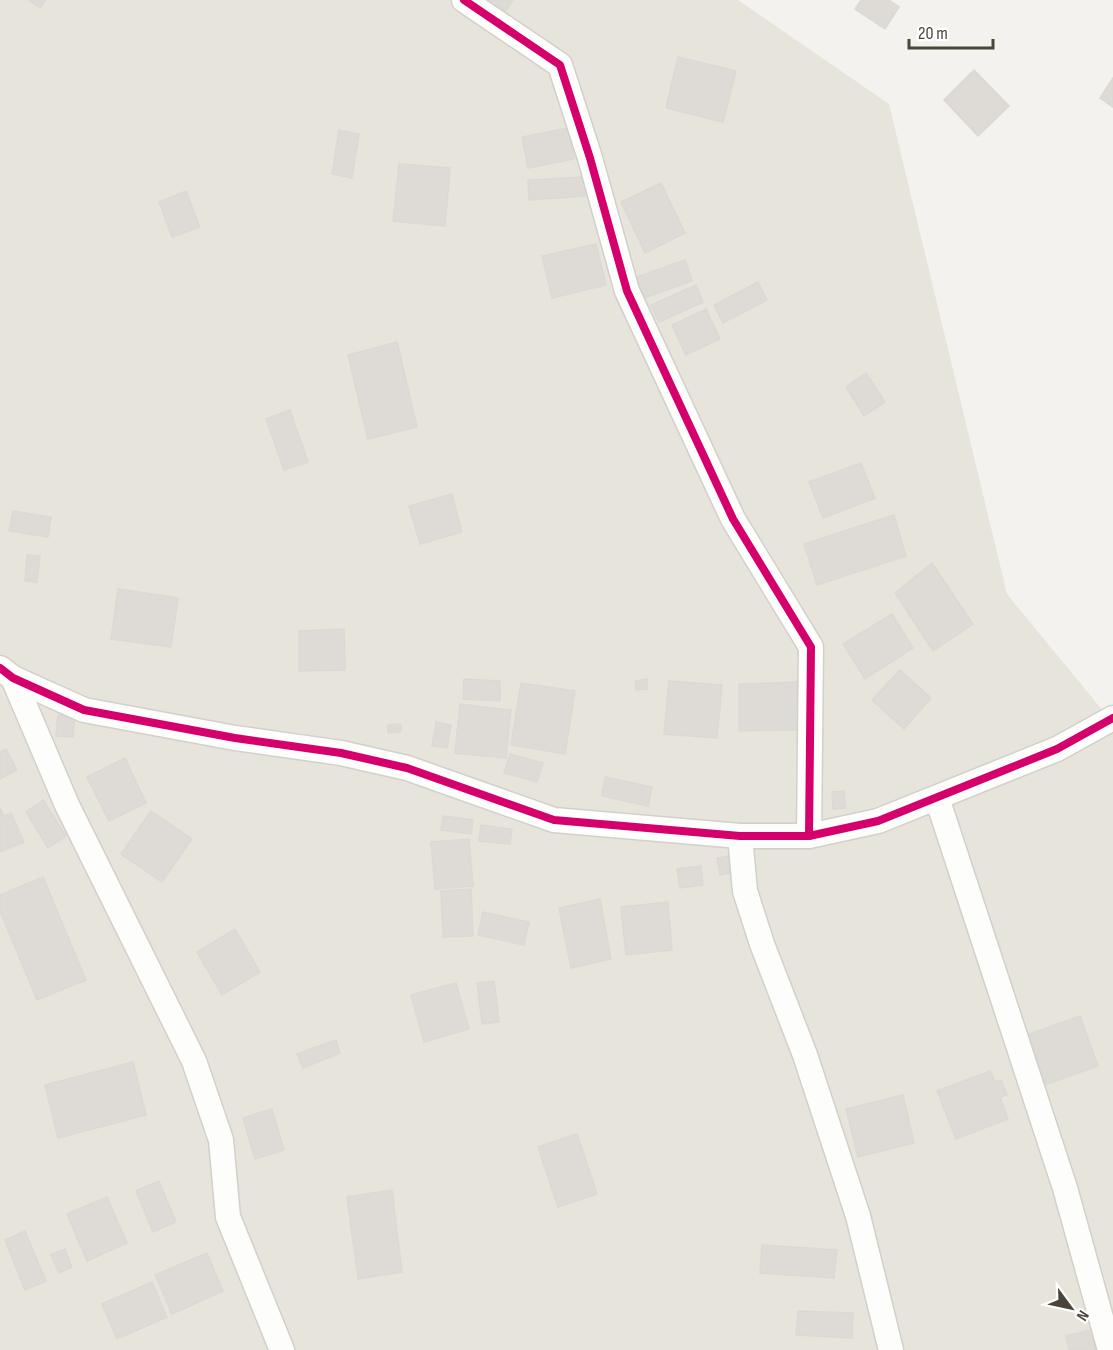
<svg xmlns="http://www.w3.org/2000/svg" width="1113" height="1350" font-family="'Sofia Sans Condensed',sans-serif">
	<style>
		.residential { fill: #e7e4dc }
		.building { fill: #dedbd6; stroke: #dcd9d4; stroke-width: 1.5 }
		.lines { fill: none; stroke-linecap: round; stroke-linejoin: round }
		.street-casing { stroke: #d2d0cb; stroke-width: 27 }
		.street { stroke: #fdfdfc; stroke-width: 24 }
		.cycleway-casing { stroke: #fff; stroke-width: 11 }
		.cycleway { stroke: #d6006c; stroke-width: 8 }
	</style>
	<rect width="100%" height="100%" fill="#f4f2ee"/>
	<!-- residential -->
	<polygon class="residential" points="0,0 738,0 889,104 1007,594 1113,723 1113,1350 0,1350"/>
	<!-- building -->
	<g class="building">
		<polygon points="29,0 46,0 40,8"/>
		<polygon points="489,0 513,0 503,15 486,4"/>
		<polygon points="861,0 889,0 899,7 885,29 855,9"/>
		<polygon points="678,57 736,71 723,122 666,108"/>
		<polygon points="974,70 1009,106 978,136 944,100"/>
		<polygon points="1113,78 1113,107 1100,98"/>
		<polygon points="568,128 574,159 528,168 522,137"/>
		<polygon points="339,130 359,134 352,178 332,174"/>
		<polygon points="399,164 450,168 445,226 393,221"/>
		<polygon points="585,177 586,196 529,200 528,180"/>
		<polygon points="661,183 685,233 645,253 621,202"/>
		<polygon points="186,191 200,227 172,237 159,202"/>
		<polygon points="596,244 606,285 552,298 542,256"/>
		<polygon points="685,260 692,281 644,298 637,277"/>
		<polygon points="758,282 767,300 723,323 714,305"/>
		<polygon points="696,285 703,302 659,322 651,305"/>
		<polygon points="706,309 720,339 686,355 672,325"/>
		<polygon points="397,342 417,427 368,439 348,355"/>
		<polygon points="866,373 885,402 864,416 846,387"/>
		<polygon points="290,410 308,462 284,470 266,419"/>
		<polygon points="861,463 875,498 823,518 809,482"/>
		<polygon points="452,494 462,532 420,544 409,506"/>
		<polygon points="13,511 51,517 48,537 9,531"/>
		<polygon points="894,515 906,556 817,585 804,544"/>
		<polygon points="27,555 40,556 37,582 25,581"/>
		<polygon points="932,563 973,624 933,651 895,593"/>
		<polygon points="118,589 178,598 171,647 111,639"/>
		<polygon points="892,614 913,648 865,679 843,644"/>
		<polygon points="344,629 345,670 299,671 299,631"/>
		<polygon points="900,670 931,698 904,729 872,700"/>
		<polygon points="464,679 500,681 500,701 463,699"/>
		<polygon points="647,679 647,689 636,690 635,681"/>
		<polygon points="669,681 722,685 717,738 664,734"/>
		<polygon points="797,682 798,730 739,731 739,684"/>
		<polygon points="521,683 575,691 565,754 511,745"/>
		<polygon points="460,704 511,710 506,758 455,753"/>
		<polygon points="58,715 75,716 73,737 56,736"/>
		<polygon points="436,722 451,725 447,748 432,746"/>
		<polygon points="401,724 401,732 388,733 388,725"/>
		<polygon points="6,749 17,770 0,779 0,752"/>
		<polygon points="510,754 543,763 537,782 504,773"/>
		<polygon points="125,758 146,803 109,821 87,777"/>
		<polygon points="605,777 652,787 648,806 602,796"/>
		<polygon points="844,791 846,808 833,809 832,792"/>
		<polygon points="43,800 66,836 48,848 26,812"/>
		<polygon points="0,808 4,816 11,813 24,842 0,852"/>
		<polygon points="151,811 192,839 162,882 121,854"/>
		<polygon points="443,816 473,820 471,834 441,830"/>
		<polygon points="481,825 512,829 510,844 479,841"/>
		<polygon points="469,839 473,886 435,889 431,842"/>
		<polygon points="729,856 731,873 720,875 717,858"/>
		<polygon points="701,866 703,885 680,888 677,869"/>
		<polygon points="43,877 86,980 37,1000 0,911 0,895"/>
		<polygon points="471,889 473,936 443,937 441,891"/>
		<polygon points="600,899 611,959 571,968 559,908"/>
		<polygon points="668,902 672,950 626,955 621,907"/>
		<polygon points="483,912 529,922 524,945 478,935"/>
		<polygon points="235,929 260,972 222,995 197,952"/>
		<polygon points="494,981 499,1022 482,1024 477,983"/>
		<polygon points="456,983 469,1029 424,1042 411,995"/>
		<polygon points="1080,1016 1098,1066 1044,1085 1027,1035"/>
		<polygon points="336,1040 340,1053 303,1068 297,1054"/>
		<polygon points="133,1062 146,1115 58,1138 45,1085"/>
		<polygon points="990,1071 995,1082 1001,1080 1007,1095 1000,1097 1008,1119 956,1139 937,1091"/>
		<polygon points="903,1095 914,1143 858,1157 846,1109"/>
		<polygon points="272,1109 284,1150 255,1159 243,1118"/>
		<polygon points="577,1134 597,1194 558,1207 538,1147"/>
		<polygon points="159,1181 176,1222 153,1232 136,1191"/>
		<polygon points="392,1190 402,1272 358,1279 347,1197"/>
		<polygon points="107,1197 127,1243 87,1261 67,1214"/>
		<polygon points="25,1231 46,1281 25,1290 5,1240"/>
		<polygon points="762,1245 837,1250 834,1278 760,1273"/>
		<polygon points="65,1249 72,1267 59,1273 51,1255"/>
		<polygon points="207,1253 223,1291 172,1314 155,1275"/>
		<polygon points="152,1282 167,1317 117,1339 102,1304"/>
		<polygon points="798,1311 853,1313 852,1338 796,1335"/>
		<polygon points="1097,1328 1103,1350 1069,1350 1066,1336"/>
	</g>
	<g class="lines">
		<defs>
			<g id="street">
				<polyline points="464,0 560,65 590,158 627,291 733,519 811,647 809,836"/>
				<polyline points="0,668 13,678 84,710 235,738 341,753 407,768 554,820 740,836 809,836 878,821 1057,749 1113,718"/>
				<polyline points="13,678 67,805 194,1061 221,1140 228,1217 282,1350"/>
				<polyline points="937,798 1065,1188 1110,1350"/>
				<polyline points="740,836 745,891 762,944 805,1055 858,1216 891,1350"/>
			</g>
		</defs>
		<!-- street casing -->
		<use href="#street" class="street-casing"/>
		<!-- street -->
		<use href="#street" class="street"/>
		<defs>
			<g id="cycleway">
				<polyline points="464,0 560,65 590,158 627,291 733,519 811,647 809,836"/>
				<polyline points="0,668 13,678 84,710 235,738 341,753 407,768 554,820 740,836 809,836 878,821 1057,749 1113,718"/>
			</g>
		</defs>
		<!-- cycleway casing -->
		<use href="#cycleway" class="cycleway-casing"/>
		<!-- cycleway -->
		<use href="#cycleway" class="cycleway"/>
	</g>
	<!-- north arrow -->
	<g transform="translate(1071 1308) rotate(123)" stroke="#ffffff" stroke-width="4.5" paint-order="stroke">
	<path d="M0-4.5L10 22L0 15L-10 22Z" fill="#4b4439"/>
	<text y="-9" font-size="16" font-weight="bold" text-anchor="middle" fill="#4b4439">N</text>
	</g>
	<!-- scale -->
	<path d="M909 39v9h84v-9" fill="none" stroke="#4b4439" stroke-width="3"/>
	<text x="918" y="39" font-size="18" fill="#4b4439" stroke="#ffffff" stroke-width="4.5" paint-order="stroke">20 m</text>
</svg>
